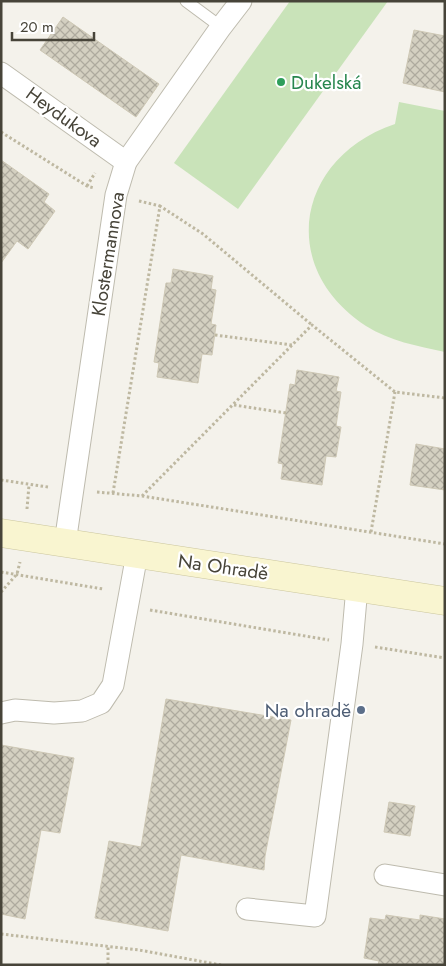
<svg xmlns="http://www.w3.org/2000/svg" width="446" height="966" font-family="Jost,sans-serif">
	<style>
		.grass { fill: #c9e3b9 }
		.building { fill: url(#building-cross-hatch); stroke: #cec8b5 }
		.lines { fill: none; stroke-linecap: round; stroke-linejoin: round }
		.lane-casing { stroke: #bebbae; stroke-width: 13 }
		.street-casing { stroke: #bebbae; stroke-width: 23 }
		.secondary-casing { stroke: #cbc69e; stroke-width: 29 }
		.path { stroke: #beb8a1; stroke-width: 3; stroke-dasharray: 2.5 2.5; stroke-linecap: butt }
		.lane { stroke: #fff; stroke-width: 11 }
		.street { stroke: #fff; stroke-width: 21 }
		.secondary { stroke: #f9f5d0; stroke-width: 28 }
		.leisure-dot { fill: #2e9e5b; stroke: #fff; stroke-width: 2 }
		.service-dot { fill: #5c6f8a; stroke: #fff; stroke-width: 2 }
		.labels { text-anchor: middle; dominant-baseline: central; stroke-width: 4.5; stroke-linejoin: round; paint-order: stroke }
		.leisure-label { font-size: 19px; fill: #27864d; stroke: #fff; text-anchor: start }
		.street-label { font-size: 19px; fill: #474439; stroke: #fff }
		.service-label { font-size: 19px; fill: #4e5e75; stroke: #fff; text-anchor: end }
	</style>
	<defs>
		<pattern id="building-cross-hatch" width="8" height="8" patternUnits="userSpaceOnUse" patternTransform="scale(1.25)"><rect width="8" height="8" fill="#d4d0c1"/><path d="M0 0l8 8M0 8l8-8" fill="none" stroke="#aeaa9e"/></pattern>
	</defs>
	<rect width="100%" height="100%" fill="#f4f2eb"/>
	<!-- grass -->
	<g class="grass">
		<polygon points="290,1 388,1 238,209 174,163"/>
		<path d="M399,102L445,111V352C417,346 390,341 366,326C276,267 297,157 395,124Z"/>
	</g>
	<!-- building -->
	<g class="building">
		<polygon points="63,17 159,84 136,117 40,50"/>
		<polygon points="414,30 445,36 445,92 403,83"/>
		<polygon points="1,160 49,194 44,202 55,211 28,249 17,241 1,263"/>
		<polygon points="173,269 213,276 211,289 216,290 211,324 216,325 212,355 202,354 198,383 157,377 159,363 154,362 166,283 171,283"/>
		<polygon points="297,370 339,377 336,391 341,392 336,426 341,427 336,457 326,456 322,485 281,479 283,464 278,463 290,384 295,385"/>
		<polygon points="416,444 445,449 445,490 410,485"/>
		<polygon points="166,699 291,720 265,856 264,870 181,855 168,931 95,918 109,841 141,847"/>
		<polygon points="1,745 74,758 60,833 41,830 25,919 1,914"/>
		<polygon points="389,802 415,806 410,836 384,832"/>
		<polygon points="386,915 420,920 420,915 445,919 445,965 378,965 379,961 364,958 370,918 385,920"/>
	</g>
	<g class="lines">
		<defs>
			<polyline id="lane" points="186,1 221,27"/>
			<g id="street">
				<polyline points="1,73 126,162"/>
				<polyline points="65,543 116,195 126,162 221,27 241,1"/>
				<polyline points="1,713 15,710 54,713 82,711 101,703 113,685 137,554"/>
				<polyline points="385,875 445,885"/>
				<polyline points="247,909 315,916 352,644 357,587"/>
			</g>
			<polyline id="secondary" points="1,533 445,601"/>
		</defs>
		<!-- lane casing -->
		<use href="#lane" class="lane-casing"/>
		<!-- street casing -->
		<use href="#street" class="street-casing"/>
		<!-- secondary casing -->
		<use href="#secondary" class="secondary-casing"/>
		<!-- path -->
		<g class="path">
			<polyline points="1,132 87,186 94,188"/>
			<polyline points="87,186 95,173"/>
			<polyline points="139,201 160,206"/>
			<polyline points="215,335 292,345"/>
			<polyline points="234,405 286,413"/>
			<polyline points="1,480 48,487"/>
			<polyline points="97,492 142,496 445,544"/>
			<polyline points="113,493 160,206 203,234 312,325"/>
			<polyline points="142,496 312,325 395,392 445,398"/>
			<polyline points="27,509 29,485"/>
			<polyline points="371,532 395,392"/>
			<polyline points="1,572 103,589"/>
			<polyline points="1,592 17,574 20,562"/>
			<polyline points="150,610 329,640"/>
			<polyline points="375,647 445,658"/>
			<polyline points="1,934 139,950 221,965"/>
			<polyline points="108,965 108,947"/>
		</g>
		<!-- lane -->
		<use href="#lane" class="lane"/>
		<!-- street -->
		<use href="#street" class="street"/>
		<!-- secondary -->
		<use href="#secondary" class="secondary"/>
	</g>
	<!-- markers -->
	<circle class="leisure-dot" cx="281" cy="82" r="5"/>
	<circle class="service-dot" cx="361" cy="710" r="5"/>
	<g class="labels">
		<!-- leisure labels -->
		<g class="leisure-label">
			<text x="291" y="82">Dukelská</text>
		</g>
		<!-- street labels -->
		<g class="street-label">
			<text transform="translate(64 117) rotate(36)">Heydukova</text>
			<text transform="translate(108 254) rotate(-81)">Klostermannova</text>
			<text transform="translate(223 567) rotate(8)">Na Ohradě</text>
		</g>
		<!-- service labels -->
		<g class="service-label">
			<text x="351" y="710">Na ohradě</text>
		</g>
	</g>
	<!-- border -->
	<rect width="446" height="966" fill="none" stroke="#474439" stroke-width="5"/>
	<!-- scale -->
	<path d="M12 32v8h82v-8" fill="none" stroke="#474439" stroke-width="2.5"/>
	<text x="20" y="32" font-size="15" fill="#474439" stroke="#ffffff" stroke-width="4" paint-order="stroke">20 m</text>
</svg>
